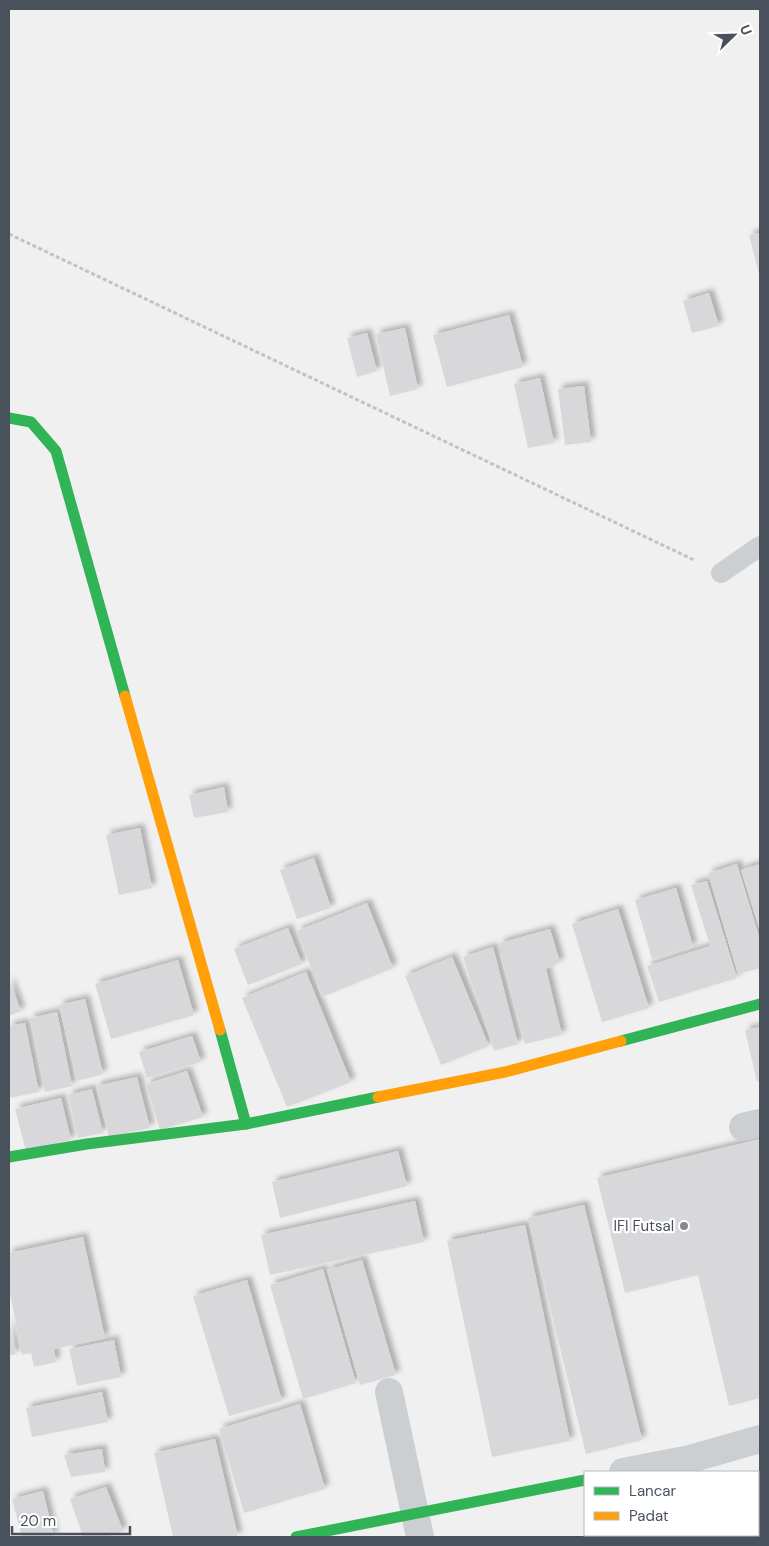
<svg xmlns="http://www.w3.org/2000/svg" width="769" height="1546" font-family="'DM Sans',sans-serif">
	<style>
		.building { fill: #d8d8db; filter: url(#shadow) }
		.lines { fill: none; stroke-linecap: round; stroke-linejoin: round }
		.path { stroke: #bbc5c2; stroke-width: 3; stroke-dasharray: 4 2.5; stroke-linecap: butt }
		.lane { stroke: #cccfd1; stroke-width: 20 }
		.street { stroke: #cccfd1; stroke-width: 28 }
		.fast { stroke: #30b455; stroke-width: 11 }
		.slow { stroke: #ff9f0a; stroke-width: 11 }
		.poi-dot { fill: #848990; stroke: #fff; stroke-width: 2 }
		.labels { text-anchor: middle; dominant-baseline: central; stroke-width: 4.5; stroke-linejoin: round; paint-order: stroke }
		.poi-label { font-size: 15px; fill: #49525c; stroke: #fff; text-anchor: end }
	</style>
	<defs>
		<filter id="shadow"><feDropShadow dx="4.5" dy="-4.5" stdDeviation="2.5" flood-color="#0004"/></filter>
	</defs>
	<rect width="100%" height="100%" fill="#f1f0f0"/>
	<!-- building -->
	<g class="building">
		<polygon points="760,233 760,278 749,235"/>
		<polygon points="709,293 719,326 692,333 683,301"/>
		<polygon points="509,315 523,367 447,387 433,335"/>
		<polygon points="405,328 418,389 390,396 376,334"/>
		<polygon points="367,333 377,371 357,377 347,338"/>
		<polygon points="540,378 554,443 528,448 514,384"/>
		<polygon points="584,386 591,442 565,445 558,389"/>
		<polygon points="224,787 228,812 194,818 189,795"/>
		<polygon points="140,828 152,888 119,895 106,835"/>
		<polygon points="314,858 331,908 297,919 280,870"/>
		<polygon points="737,864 760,940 760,968 738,974 708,873"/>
		<polygon points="760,864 760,931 741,870"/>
		<polygon points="707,881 737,978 659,1002 647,966 710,946 691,885"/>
		<polygon points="676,888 693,947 652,959 635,900"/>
		<polygon points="367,903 393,968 322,997 297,931"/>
		<polygon points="618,909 649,1008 602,1022 572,924"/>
		<polygon points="288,928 302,964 248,985 234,949"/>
		<polygon points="550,929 560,962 546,969 562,1035 525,1044 500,954 500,943"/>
		<polygon points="493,947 518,1044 494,1051 463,957"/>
		<polygon points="452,957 489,1046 441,1065 405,976"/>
		<polygon points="178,960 194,1015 111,1039 95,984"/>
		<polygon points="306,972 351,1082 287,1107 242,998"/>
		<polygon points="9,980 21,1011 9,1016"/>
		<polygon points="85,999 103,1074 77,1081 59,1005"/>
		<polygon points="57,1012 72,1086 45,1092 30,1018"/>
		<polygon points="25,1023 39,1092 9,1098 9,1026"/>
		<polygon points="760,1027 760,1081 757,1082 745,1030"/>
		<polygon points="192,1036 201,1062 147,1078 139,1052"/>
		<polygon points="187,1071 203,1117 160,1130 146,1084"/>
		<polygon points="137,1077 150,1128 109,1137 96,1086"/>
		<polygon points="92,1089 103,1133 78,1138 68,1095"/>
		<polygon points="61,1098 71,1140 26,1151 15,1109"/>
		<polygon points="760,1139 760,1398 729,1406 698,1275 625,1293 597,1178"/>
		<polygon points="398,1151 407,1186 280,1218 272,1182"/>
		<polygon points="415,1201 424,1242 270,1275 261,1235"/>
		<polygon points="584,1205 642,1440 586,1454 528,1218"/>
		<polygon points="525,1225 570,1441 492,1457 447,1241"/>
		<polygon points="83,1237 105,1338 54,1349 56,1362 34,1367 31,1353 22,1355 9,1288 9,1253"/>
		<polygon points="362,1260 396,1375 360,1385 327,1270"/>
		<polygon points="323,1269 356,1383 303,1399 270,1285"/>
		<polygon points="247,1280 282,1401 229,1416 193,1296"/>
		<polygon points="9,1321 16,1354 9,1356"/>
		<polygon points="114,1340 121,1377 77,1386 69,1349"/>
		<polygon points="102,1392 108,1422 32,1437 26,1408"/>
		<polygon points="300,1404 325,1489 244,1513 219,1429"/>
		<polygon points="215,1439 238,1537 173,1537 154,1453"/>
		<polygon points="102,1449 105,1472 71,1477 64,1455"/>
		<polygon points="106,1487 123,1531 106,1537 83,1537 70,1499"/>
		<polygon points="43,1491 54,1537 22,1537 12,1499"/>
	</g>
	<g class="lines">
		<!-- path -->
		<polyline class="path" points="9,234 694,560"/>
		<!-- lane -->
		<polyline class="lane" points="721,573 760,546"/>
		<!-- street -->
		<g class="street">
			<polyline points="743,1127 760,1123"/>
			<polyline points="389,1392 420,1537"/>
			<polyline points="623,1472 690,1459 760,1439"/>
		</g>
		<!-- fast -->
		<g class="fast">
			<polyline points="9,418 31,422 56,451 125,696"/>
			<polyline points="220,1030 246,1124"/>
			<polyline points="621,1041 760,1004"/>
			<polyline points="9,1157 87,1144 246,1124 378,1097"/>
			<polyline points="296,1537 585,1480"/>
		</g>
		<!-- slow -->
		<g class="slow">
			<polyline points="125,696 220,1030"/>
			<polyline points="378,1097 505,1072 621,1041"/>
		</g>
	</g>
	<!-- markers -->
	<circle class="poi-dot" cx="684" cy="1226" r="5"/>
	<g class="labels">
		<!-- poi labels -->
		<g class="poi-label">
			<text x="674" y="1226">IFI Futsal</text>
		</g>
	</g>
	<!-- border -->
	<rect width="769" height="1546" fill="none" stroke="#49525c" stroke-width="20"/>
	<!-- legend -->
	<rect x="584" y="1471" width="175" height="65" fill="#ffffff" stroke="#b6babe"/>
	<rect x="594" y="1487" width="25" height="8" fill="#30b455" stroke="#b6babe"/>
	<text x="629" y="1496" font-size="15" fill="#49525c">Lancar</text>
	<rect x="594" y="1512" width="25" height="8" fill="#ff9f0a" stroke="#b6babe"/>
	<text x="629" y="1521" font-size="15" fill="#49525c">Padat</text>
	<!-- north arrow -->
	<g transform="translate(734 35) rotate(67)" stroke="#ffffff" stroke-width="4" paint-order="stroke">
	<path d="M0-4L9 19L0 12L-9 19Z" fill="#49525c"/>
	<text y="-8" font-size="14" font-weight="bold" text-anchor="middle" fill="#49525c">U</text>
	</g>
	<!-- scale -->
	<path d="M12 1526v8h118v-8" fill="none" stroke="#49525c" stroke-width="2.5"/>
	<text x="20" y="1526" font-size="15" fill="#49525c" stroke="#ffffff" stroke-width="4" paint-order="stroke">20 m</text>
</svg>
